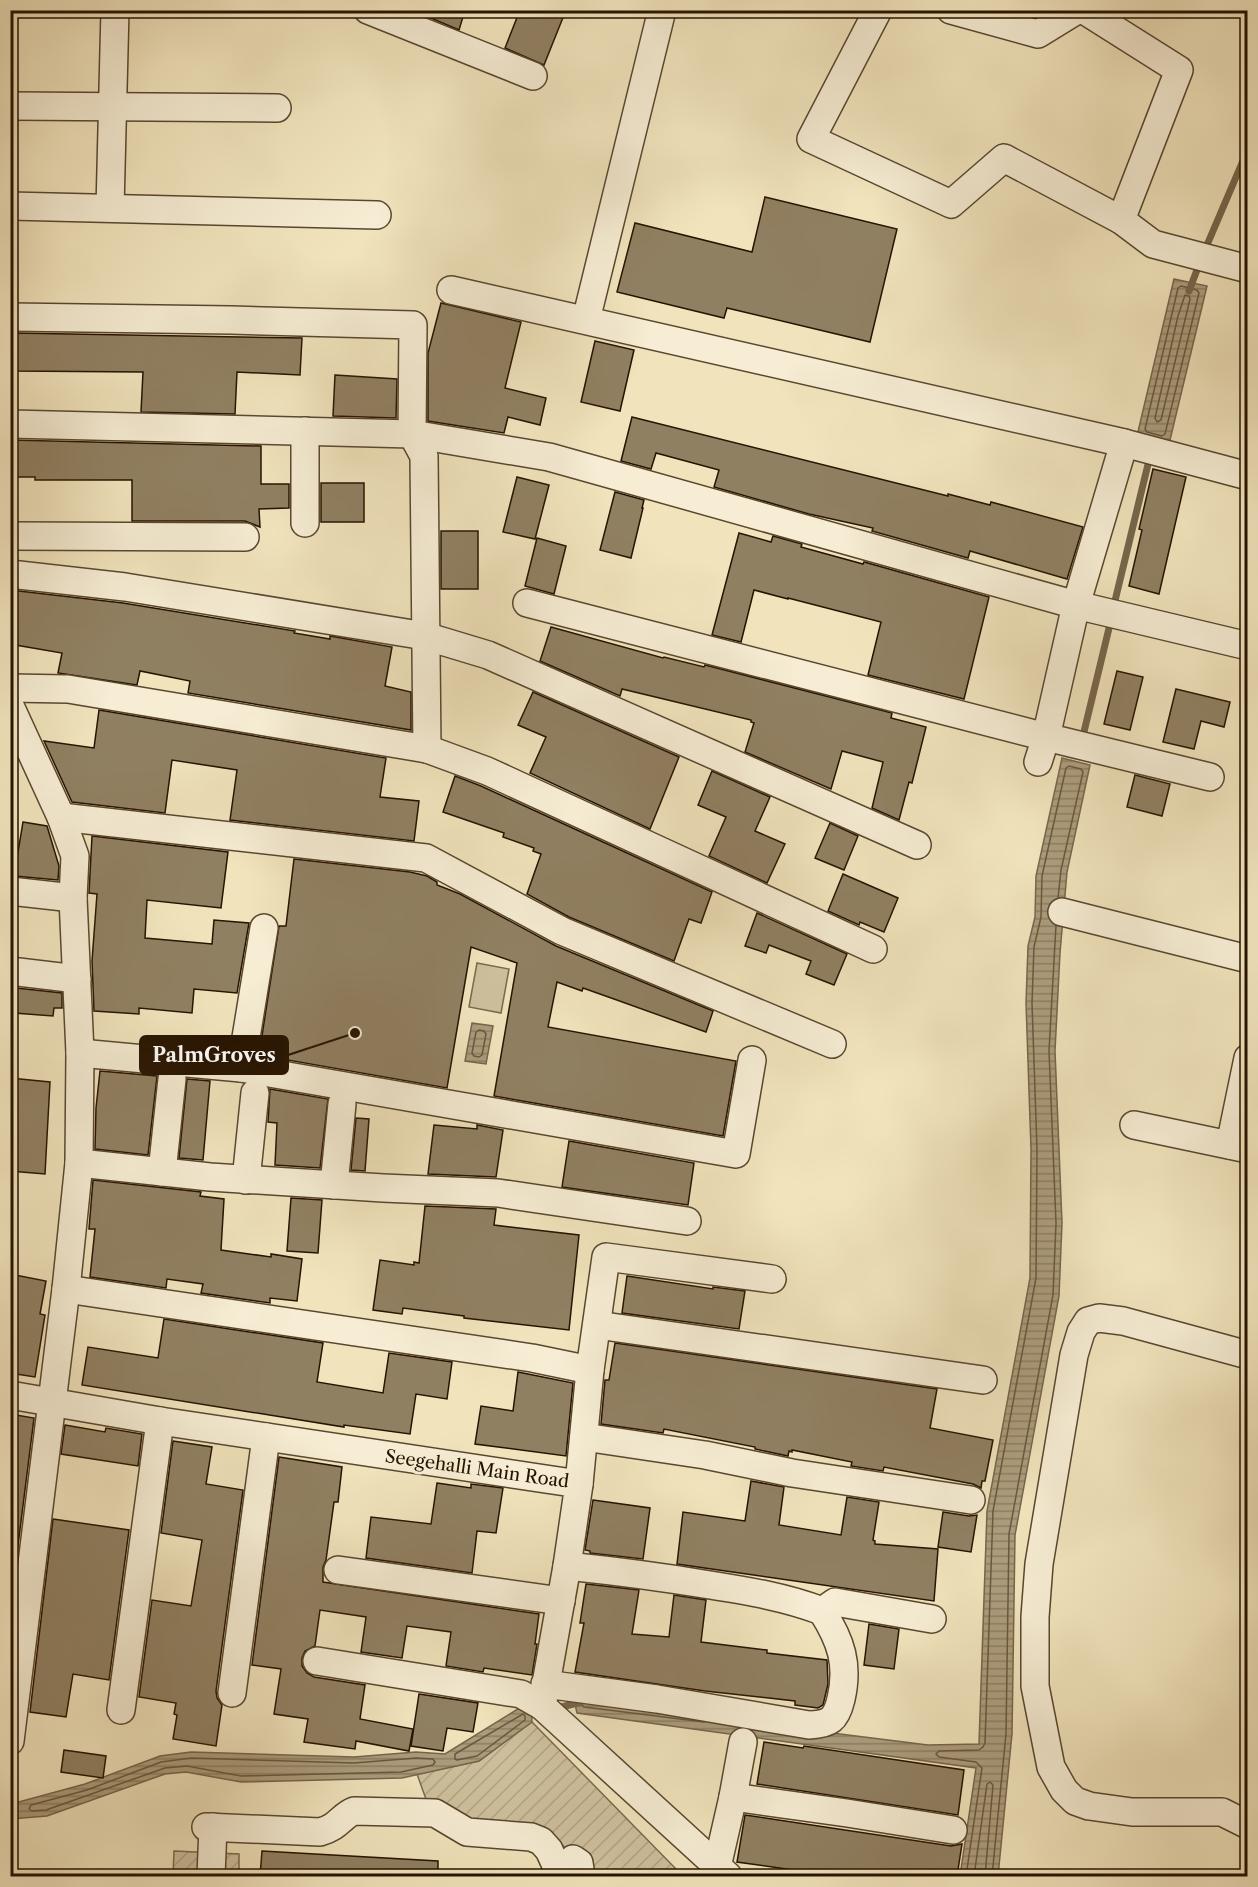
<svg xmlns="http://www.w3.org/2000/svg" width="1258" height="1887" font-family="'Libre Caslon Text',serif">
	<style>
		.garden { fill: url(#garden-furrows); stroke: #7a6a4e; stroke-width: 1.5 }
		.pitch { fill: #cec09d; stroke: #7a6a4e; stroke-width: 1.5 }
		.water { fill: url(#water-rules); stroke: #76664b; stroke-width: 1.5 }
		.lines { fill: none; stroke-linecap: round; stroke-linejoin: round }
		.shore { stroke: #69583e; stroke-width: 1.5 }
		.stream { stroke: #76664b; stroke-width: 7 }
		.building { fill: #908062; stroke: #261300; stroke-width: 1.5 }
		.minor-casing { stroke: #59472f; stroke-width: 30 }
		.minor { stroke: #f6edd4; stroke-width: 27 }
		.labels { text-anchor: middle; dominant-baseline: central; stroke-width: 6; stroke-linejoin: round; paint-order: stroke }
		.street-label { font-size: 18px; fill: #261300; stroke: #f6edd4 }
		.leader { fill: none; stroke: #261300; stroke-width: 2 }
		.callout-dot { fill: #261300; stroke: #f6edd4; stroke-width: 2 }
		.callout { fill: #261300; stroke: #261300; stroke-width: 2 }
		.callout-label { font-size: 20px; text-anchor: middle; font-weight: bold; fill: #fff }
	</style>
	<defs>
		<pattern id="garden-furrows" width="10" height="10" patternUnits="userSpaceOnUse" patternTransform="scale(1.5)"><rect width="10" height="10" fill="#cec09d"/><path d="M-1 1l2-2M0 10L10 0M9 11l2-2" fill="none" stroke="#b1a485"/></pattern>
		<pattern id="water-rules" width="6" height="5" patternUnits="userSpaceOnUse" patternTransform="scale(1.5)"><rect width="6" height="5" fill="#ac9d7d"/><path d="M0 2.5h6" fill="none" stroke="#8c7f64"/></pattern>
	</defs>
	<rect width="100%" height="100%" fill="#f1e4bd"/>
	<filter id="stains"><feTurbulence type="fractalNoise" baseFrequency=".00333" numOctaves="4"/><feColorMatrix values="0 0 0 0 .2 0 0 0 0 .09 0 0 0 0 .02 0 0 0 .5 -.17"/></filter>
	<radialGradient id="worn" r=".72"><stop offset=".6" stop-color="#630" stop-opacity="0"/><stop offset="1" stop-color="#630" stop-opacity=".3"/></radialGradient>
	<!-- garden -->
	<g class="garden">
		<polygon points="532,1722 677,1870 673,1876 589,1876 571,1849 564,1847 554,1836 470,1821 427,1802 417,1774 479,1761"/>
		<polygon points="174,1851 239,1854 239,1876 173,1876"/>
	</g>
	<!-- pitch -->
	<polygon class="pitch" points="477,963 509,969 501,1013 469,1007"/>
	<!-- water -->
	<g class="water">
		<polygon points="1174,279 1207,286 1169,444 1137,436"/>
		<polygon points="1062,758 1090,765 1067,872 1060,953 1055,1051 1062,1223 1059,1296 1015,1535 1012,1734 998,1876 960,1876 976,1768 577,1713 572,1691 824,1732 928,1745 979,1744 987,1511 1030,1278 1031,1149 1026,1003 1028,946 1035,917 1036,876"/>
		<polygon points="472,1023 493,1026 486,1064 465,1061"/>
		<polygon points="531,1706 532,1722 479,1761 402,1778 241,1782 186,1772 165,1774 47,1816 11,1819 11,1802 15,1803 85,1784 160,1756 191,1752 354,1757 416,1752 445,1754 521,1707"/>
	</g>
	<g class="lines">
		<!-- shore -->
		<g class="shore">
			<polygon points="1181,286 1197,290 1199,293 1165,434 1162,436 1147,432 1145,429 1178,288"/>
			<polygon points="1185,295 1189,296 1190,299 1161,420 1157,422 1155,418 1178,316"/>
			<polygon points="479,1030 484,1031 486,1034 482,1055 479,1057 474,1056 472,1053 476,1032"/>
			<polyline points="581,1704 584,1707 704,1722"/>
			<polygon points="523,1714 525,1716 525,1720 477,1756 457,1760 455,1759 455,1754"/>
			<polygon points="191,1758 354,1763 416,1758 433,1759 435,1762 433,1765 401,1772 241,1776 187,1766 165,1768 46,1810 32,1811 29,1809 31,1805 87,1790 161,1762"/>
			<polyline points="966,1876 982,1768 976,1762 939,1757 936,1754 939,1751 979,1750 983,1747 985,1743 993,1511 1036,1278 1037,1149 1032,1003 1034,947 1041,917 1042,876 1066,768 1069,766 1081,769 1083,772 1061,870 1058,898"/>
			<polyline points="974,1876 987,1784 990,1782 993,1785 985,1876"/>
			<polyline points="992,1876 1006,1734 1009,1534 1053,1295 1056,1223 1049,1051 1056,925"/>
		</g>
		<!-- stream -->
		<g class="stream">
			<polyline points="1204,252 1248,149"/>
			<polyline points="1189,291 1200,262"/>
			<polyline points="1113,609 1150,456"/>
			<polyline points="1082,740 1111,620"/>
			<polyline points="554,1709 581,1702"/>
		</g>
	</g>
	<!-- building -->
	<g class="building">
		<polygon points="412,10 465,10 459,30"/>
		<polygon points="520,10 566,10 544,65 505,48"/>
		<polygon points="765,197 897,229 870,342 727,308 724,318 617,292 635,223 752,252"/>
		<polygon points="441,303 521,322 505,388 546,398 540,425 508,417 504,433 428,421 428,353"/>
		<polygon points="13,333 302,338 300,375 237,372 235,414 141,412 143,372 12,371"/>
		<polygon points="595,341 634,350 620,411 581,402"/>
		<polygon points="335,375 397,379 396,418 333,416"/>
		<polygon points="632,417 948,496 948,494 990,505 991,502 1083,527 1067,579 970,551 968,558 872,531 873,528 809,514 714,487 719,470 656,453 651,469 621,461"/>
		<polygon points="10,440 261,446 261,484 289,484 289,508 259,509 260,527 245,521 132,521 132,480 35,480 35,477 10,477"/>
		<polygon points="1153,469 1186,477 1159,594 1129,586 1142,530 1139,529"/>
		<polygon points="517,477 549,485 535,539 503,532"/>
		<rect x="321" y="483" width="43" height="39"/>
		<polygon points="615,492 644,500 642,508 643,508 631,558 600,550"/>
		<rect x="441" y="531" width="37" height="58"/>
		<polygon points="739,533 771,542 773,536 802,544 801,547 863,564 864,562 989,597 964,699 868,675 881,622 788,598 788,599 754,590 741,642 712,635"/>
		<polygon points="537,538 566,546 554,594 525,586"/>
		<polygon points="10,590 123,603 295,631 294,633 330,639 330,636 392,647 385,686 411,692 411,730 188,693 190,681 140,671 137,685 58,673 62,653 10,644"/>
		<polygon points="551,627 663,658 664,657 704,667 705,665 892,713 891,718 926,727 912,783 909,782 899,820 872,808 883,762 842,751 831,789 745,752 754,723 751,722 751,720 622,689 620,696 540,661"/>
		<polygon points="1117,671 1143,677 1130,730 1104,724"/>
		<polygon points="1176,689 1230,702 1224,727 1201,721 1194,749 1163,742"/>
		<polygon points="533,692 679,757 650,829 530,773 546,737 518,725"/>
		<polygon points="99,710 386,758 380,797 419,801 414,841 230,820 237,770 172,760 165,813 72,802 44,741 94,748"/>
		<polygon points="712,771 770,797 755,831 785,844 767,883 709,856 726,817 698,805"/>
		<polygon points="1135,775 1170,784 1162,816 1127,807"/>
		<polygon points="455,776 481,786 712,892 701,923 689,919 674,961 569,917 527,894 541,854 533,851 534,848 503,837 504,833 443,812"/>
		<polygon points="23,822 47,826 59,866 58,880 14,876"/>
		<polygon points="830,823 858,836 844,870 815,858"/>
		<polygon points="92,836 228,852 221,908 147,900 145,938 212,944 214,920 249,923 237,993 194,989 192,1013 139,1008 139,1014 94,1011 92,961 97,894 89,893"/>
		<polygon points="294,859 410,872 427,876 437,882 437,885 460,894 556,946 713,1011 706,1032 614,999 583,988 582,991 557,982 548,1027 736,1061 723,1136 494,1096 517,963 471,947 447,1088 259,1055 279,926 286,926"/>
		<polygon points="843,874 898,898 884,932 860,922 859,925 828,911"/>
		<polygon points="757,913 847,954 834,985 806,974 811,961 769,945 766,953 745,946"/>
		<polygon points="16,988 62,993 62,1008 54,1008 53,1016 14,1013"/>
		<polygon points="100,1071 157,1076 148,1155 95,1149 96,1108"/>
		<polygon points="10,1078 50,1082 45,1174 10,1171"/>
		<polygon points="187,1079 210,1081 203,1160 179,1158"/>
		<polygon points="270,1089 328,1099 320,1168 275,1165 277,1123 268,1122"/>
		<polygon points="356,1118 369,1119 365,1171 351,1170"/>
		<polygon points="434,1125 477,1129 477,1125 503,1130 496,1177 428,1174"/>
		<polygon points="569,1141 694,1163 688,1205 562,1187"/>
		<polygon points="93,1180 201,1192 200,1196 224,1199 221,1250 271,1257 271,1254 302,1259 297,1301 270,1298 270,1303 201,1293 203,1284 167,1279 166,1288 90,1277 95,1229 89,1229"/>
		<polygon points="291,1198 322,1200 318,1253 287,1251"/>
		<polygon points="425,1206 496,1209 494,1225 579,1235 569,1330 464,1318 464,1316 403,1308 402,1314 373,1310 380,1260 414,1265 414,1262 419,1263"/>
		<polygon points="10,1274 46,1281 40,1314 45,1315 35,1377 10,1373"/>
		<polygon points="627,1276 713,1289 713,1287 745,1291 739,1329 622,1313"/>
		<polygon points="164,1319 323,1343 317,1382 383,1393 389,1353 452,1362 447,1399 416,1394 410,1434 344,1425 344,1427 82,1385 88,1347 158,1358"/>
		<polygon points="615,1343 937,1389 930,1428 993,1440 985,1481 982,1481 981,1488 973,1484 884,1467 883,1471 851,1466 852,1462 792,1450 792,1452 789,1451 788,1456 755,1449 755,1447 664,1429 663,1433 601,1424 605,1380 609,1380"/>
		<polygon points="518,1372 573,1383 566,1456 475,1444 481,1406 513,1411"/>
		<polygon points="10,1414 34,1418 10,1609"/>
		<polygon points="65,1425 105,1432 106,1428 142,1434 138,1466 61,1454"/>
		<polygon points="173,1441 212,1447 206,1484 243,1490 216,1691 217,1698 222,1705 216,1746 173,1739 177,1715 174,1714 176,1703 139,1697 152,1600 191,1606 202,1540 161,1533"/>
		<polygon points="279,1457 342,1467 338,1502 334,1502 326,1560 323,1567 323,1582 539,1614 535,1644 537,1644 532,1675 484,1668 483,1672 446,1666 451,1632 407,1626 402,1658 361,1652 366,1617 320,1610 315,1646 305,1651 302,1658 302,1666 307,1673 314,1677 365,1685 360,1719 413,1729 409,1751 356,1741 355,1749 304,1742 308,1719 274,1714 281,1669 252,1665"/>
		<polygon points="751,1481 784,1487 779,1525 841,1535 847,1497 879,1502 873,1540 875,1541 875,1544 938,1549 934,1601 677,1564 683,1512 745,1521"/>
		<polygon points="437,1483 471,1488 471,1484 503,1488 496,1533 477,1531 472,1573 366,1558 371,1517 431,1524"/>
		<polygon points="593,1500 650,1508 643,1559 590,1553 590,1551 585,1550"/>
		<polygon points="943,1512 969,1516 977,1515 971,1552 938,1547"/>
		<polygon points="53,1519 129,1530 109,1680 73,1674 66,1717 30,1712"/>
		<polygon points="586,1584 639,1590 632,1634 669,1637 674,1595 706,1600 701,1642 767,1650 767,1653 827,1660 828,1684 823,1705 818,1708 795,1705 795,1701 705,1691 575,1672 584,1623 580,1623"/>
		<polygon points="869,1624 899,1629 894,1669 864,1665"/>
		<polygon points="419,1694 478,1703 473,1732 447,1728 443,1751 411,1746"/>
		<polygon points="764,1742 803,1748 804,1746 964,1770 958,1815 757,1784"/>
		<polygon points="64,1750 106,1756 103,1778 61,1772"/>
		<polygon points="745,1815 951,1846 962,1844 957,1876 835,1876 737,1862"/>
		<polygon points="262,1851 438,1861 438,1876 260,1876"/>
	</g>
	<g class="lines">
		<defs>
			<g id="minor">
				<polyline points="368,10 533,76"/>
				<polyline points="878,10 811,139 951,204 1004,158 1121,220 1153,244 1248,269"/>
				<polyline points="951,10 1038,34 1077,10"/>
				<polyline points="1084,10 1179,70 1121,220"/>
				<polyline points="10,106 277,108"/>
				<polyline points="10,206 377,215"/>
				<polyline points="110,208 115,10"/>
				<polyline points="451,290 1124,443 1248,476"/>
				<polyline points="10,317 231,320 413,325 412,434 424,456 427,749"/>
				<polyline points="586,320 662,10"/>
				<polyline points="10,424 412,434 549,457 1076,605 1248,646"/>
				<polyline points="305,431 305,523"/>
				<polyline points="10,536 245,537"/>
				<polyline points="10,574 125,587 425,636 488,655 917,845"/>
				<polyline points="527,603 1046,737 1210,777"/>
				<polyline points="10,688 68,689 427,749 487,771 873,949"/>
				<polyline points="10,706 61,817 75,856 73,898 80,1053 79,1163 66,1289 10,1741"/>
				<polyline points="1038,762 1046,737 1076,605 1124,443"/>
				<polyline points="61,817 426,858 562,931 832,1044"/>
				<polyline points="10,891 73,898"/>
				<polyline points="1062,912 1248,959"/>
				<polyline points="10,971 77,979"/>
				<polyline points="80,1053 241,1068 736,1154 752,1060"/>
				<polyline points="241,1068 264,928"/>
				<polyline points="1134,1125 1248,1149"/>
				<polyline points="1230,1145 1248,1058"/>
				<polyline points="79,1163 210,1177 383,1188 498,1193 687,1221"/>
				<polyline points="162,1172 172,1079"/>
				<polyline points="246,1180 255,1093"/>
				<polyline points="334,1185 342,1104"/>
				<polyline points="66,1289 532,1358 590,1370"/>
				<polyline points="597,1325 983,1380"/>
				<polyline points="1248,1355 1123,1321 1099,1318 1088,1321 1081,1332 1074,1355 1039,1564 1035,1617 1035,1686 1051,1767 1064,1790 1075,1801 1089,1806 1132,1812 1222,1812 1248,1825"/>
				<polyline points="10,1395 160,1421 579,1484 567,1566 542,1706"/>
				<polyline points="584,1437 705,1455 792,1473 971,1500"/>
				<polyline points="579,1484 590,1370 606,1257 772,1279"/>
				<polyline points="338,1570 561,1601"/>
				<polyline points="822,1611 835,1602 932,1619"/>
				<polyline points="317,1661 521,1694 542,1706 728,1876"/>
				<path d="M545,1684L657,1699L809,1725C830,1724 836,1720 841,1699C849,1664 841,1641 822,1611C785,1597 748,1591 710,1585C662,1577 615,1571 567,1566"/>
				<polyline points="232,1693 266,1437"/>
				<polyline points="121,1710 160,1421"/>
				<polyline points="733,1797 847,1813 953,1830"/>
				<path d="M206,1827L320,1832C339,1827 341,1816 354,1811L435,1813L467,1832L531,1837L541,1841L549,1850L559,1872V1876"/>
				<polyline points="573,1859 579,1863 581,1876"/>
				<polyline points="717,1867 733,1797 743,1742"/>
				<polyline points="211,1876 213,1827"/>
			</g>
		</defs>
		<!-- minor casing -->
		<use href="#minor" class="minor-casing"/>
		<!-- minor -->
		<use href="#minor" class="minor"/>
	</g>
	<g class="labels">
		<!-- street labels -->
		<g class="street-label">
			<text transform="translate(477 1469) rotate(8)">Seegehalli Main Road</text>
		</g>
	</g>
	<!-- callouts -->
	<path class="leader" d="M355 1033L288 1055"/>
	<circle class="callout-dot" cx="355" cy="1033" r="6"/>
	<rect class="callout" x="140" y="1036" width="148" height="38" rx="6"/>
	<g class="callout-label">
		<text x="214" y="1062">PalmGroves</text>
	</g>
	<!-- margin -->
	<rect width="1258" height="1887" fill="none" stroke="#f1e4bd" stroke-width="36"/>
	<rect x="12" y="12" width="1234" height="1863" fill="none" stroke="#261300" stroke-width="3"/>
	<rect x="18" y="18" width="1222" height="1851" fill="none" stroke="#261300" stroke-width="1.5"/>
	<rect width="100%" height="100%" filter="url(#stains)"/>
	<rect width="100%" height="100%" fill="url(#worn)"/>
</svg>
